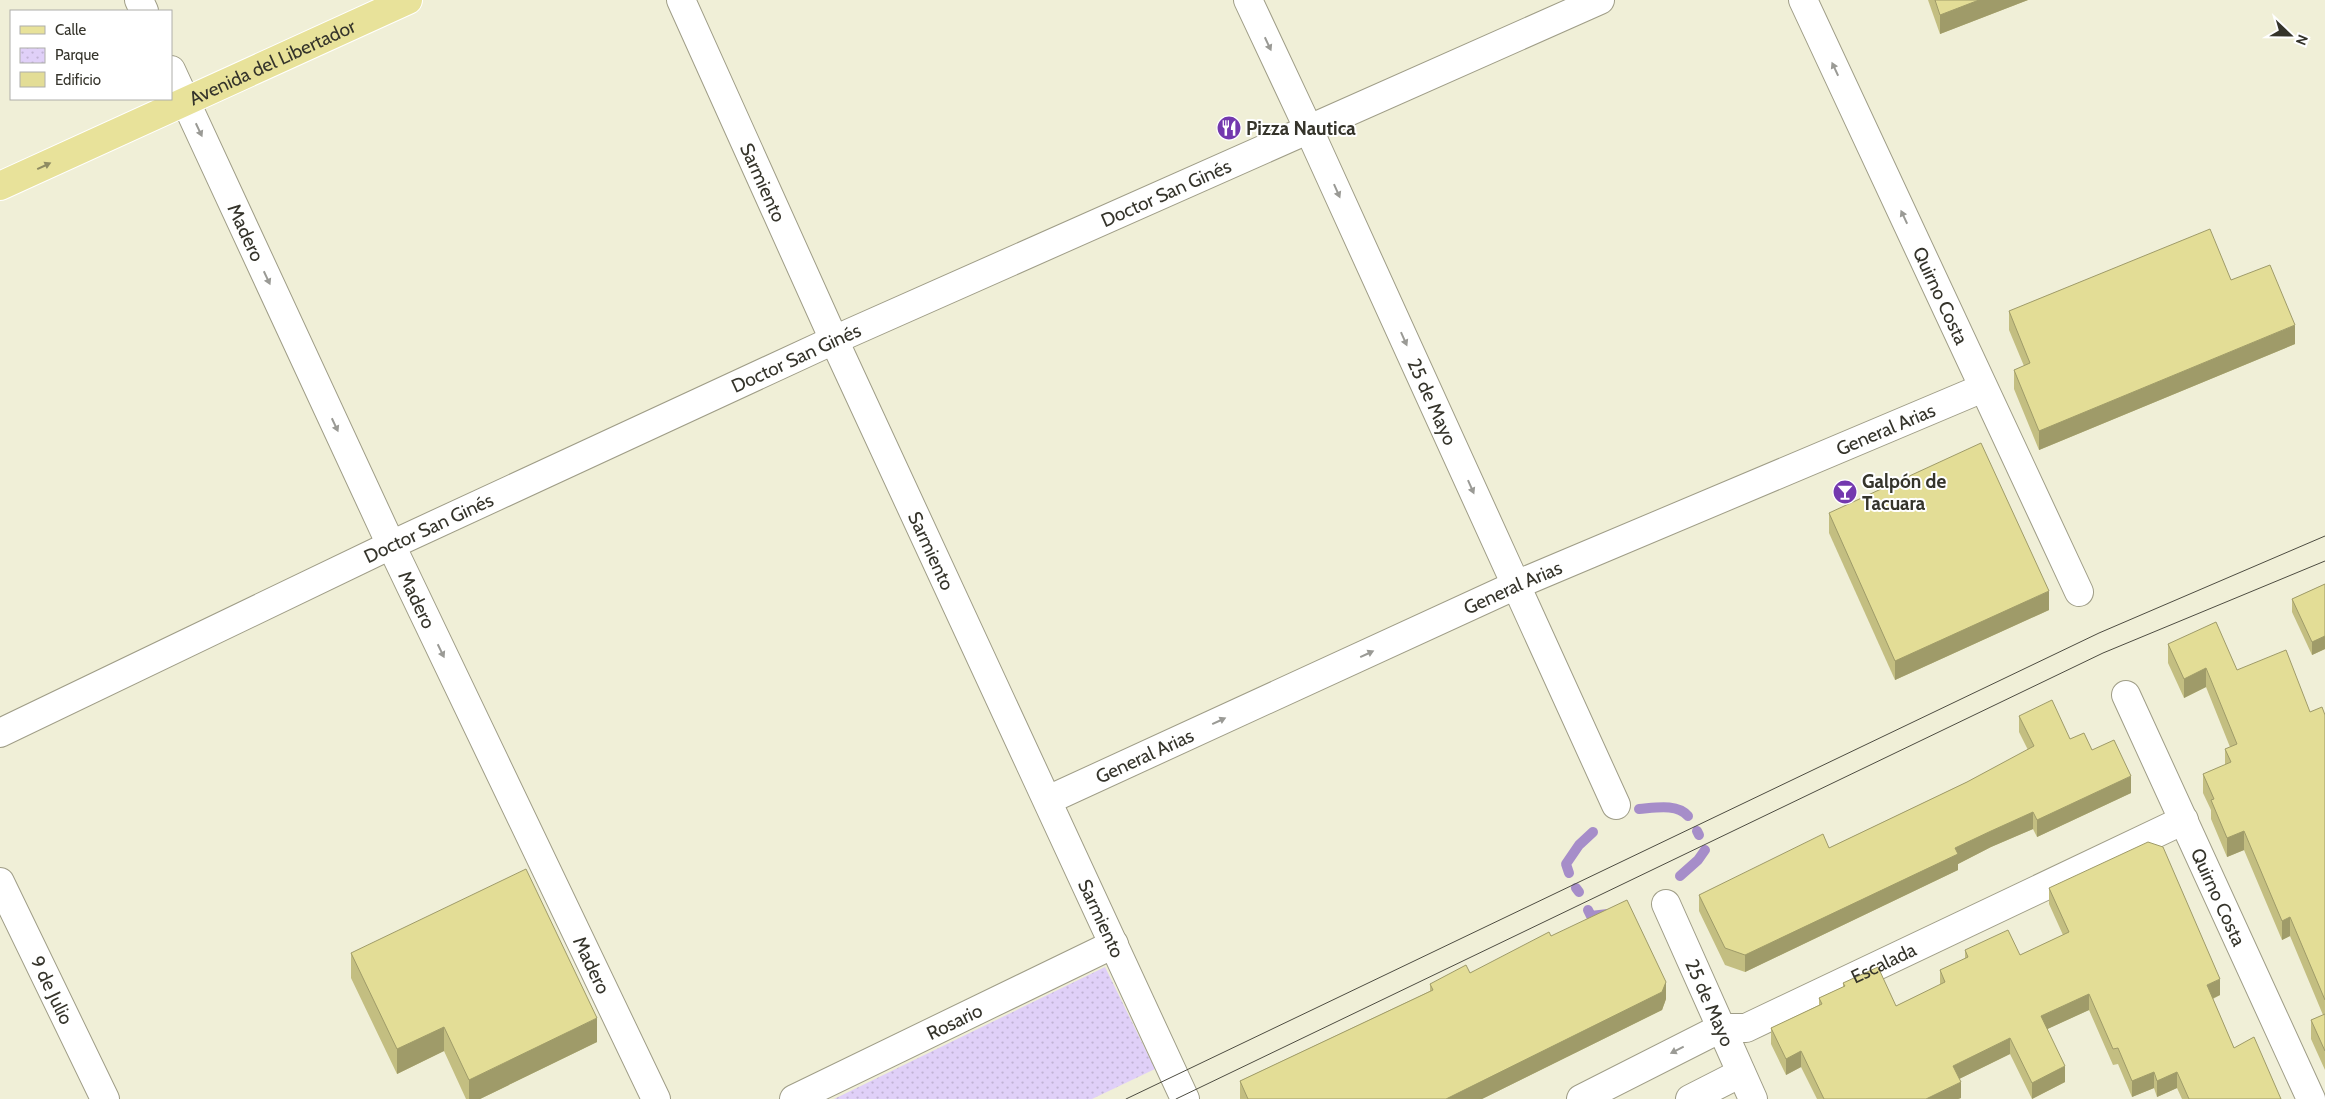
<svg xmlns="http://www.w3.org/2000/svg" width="2325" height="1099" font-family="Cabin,sans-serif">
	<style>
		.park { fill: url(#park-dots) }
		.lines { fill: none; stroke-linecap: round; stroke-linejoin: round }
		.stream { stroke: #a68dc9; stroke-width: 10 }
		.minor-casing { stroke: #9f9d87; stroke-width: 30 }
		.major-casing { stroke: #fff; stroke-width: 30 }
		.minor { stroke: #fff; stroke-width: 28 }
		.major { stroke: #e8e29a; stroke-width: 28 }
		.tram { stroke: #4d4c41; stroke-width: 1 }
		.wall { fill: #c3be81 }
		.shaded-wall { fill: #9f9b69 }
		.building { fill: #e3dd96; stroke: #9f9b69 }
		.oneway { fill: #9a9a95 }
		.oneway2 { fill: #8e8b62 }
		.labels { text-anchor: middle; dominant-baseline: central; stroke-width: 4; stroke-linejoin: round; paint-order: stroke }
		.street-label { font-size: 19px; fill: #35342b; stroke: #fff }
		.poi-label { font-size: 19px; font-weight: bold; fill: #35342b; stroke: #fff; text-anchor: start }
	</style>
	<defs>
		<pattern id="park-dots" width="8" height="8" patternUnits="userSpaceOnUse" patternTransform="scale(1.25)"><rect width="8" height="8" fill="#e0d0f8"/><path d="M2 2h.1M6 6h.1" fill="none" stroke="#c1b3d5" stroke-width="1.8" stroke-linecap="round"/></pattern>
	</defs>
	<rect width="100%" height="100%" fill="#f0efd7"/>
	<!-- park -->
	<polygon class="park" points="1105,967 1155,1069 1092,1099 834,1099"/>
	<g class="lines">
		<!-- stream -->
		<g class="stream">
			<path d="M1639,809C1654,808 1677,803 1688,816"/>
			<polyline points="1697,831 1699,835"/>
			<polyline points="1569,873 1566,864 1579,845 1593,832"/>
			<polyline points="1680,876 1698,860 1705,850"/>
			<polyline points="1576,888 1579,892"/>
			<polyline points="1588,910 1591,916 1608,914"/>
		</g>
		<defs>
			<g id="minor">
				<polyline points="139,0 144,11"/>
				<path id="s1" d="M681,0L834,340L1185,1099"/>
				<path id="s2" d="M1248,0L1309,130L1616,805"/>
				<path id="s3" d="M1803,0L2079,592"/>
				<path id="s4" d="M171,70L391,545L656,1099"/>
				<path id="s5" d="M2126,695L2311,1099"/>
				<path id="s6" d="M0,733L391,545L834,340L1600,0"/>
				<path id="s7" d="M1048,800L1516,585L1983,388"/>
				<path id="s8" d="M0,882L105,1099"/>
				<path id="s9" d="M1666,904L1753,1099"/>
				<path id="s10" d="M794,1099L1114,944"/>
				<path id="s11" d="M1581,1099L1721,1028H1746L2184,820"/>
				<polyline points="1690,1099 1741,1073"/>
			</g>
			<g id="major">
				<path id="s12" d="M0,186L408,0"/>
			</g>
		</defs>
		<!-- minor casing -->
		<use href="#minor" class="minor-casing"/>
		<!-- major casing -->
		<use href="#major" class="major-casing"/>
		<!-- minor -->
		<use href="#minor" class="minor"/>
		<!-- major -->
		<use href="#major" class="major"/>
		<!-- tram -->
		<g class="tram">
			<polyline points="1126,1099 2099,633 2325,536"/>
			<polyline points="1176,1099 2103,653 2325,561"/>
		</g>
	</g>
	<!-- wall -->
	<g class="wall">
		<polygon points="1928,0 2028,0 1940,34"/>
		<polygon points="2231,280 2295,344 2039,450 2014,389 2014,370 2024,366 2009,330 2009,311"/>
		<polygon points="1829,513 2049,610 1895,680 1829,533"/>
		<polygon points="2325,584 2325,649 2312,655 2292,612 2292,599"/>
		<polygon points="2168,644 2237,670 2310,712 2325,715 2325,1070 2311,1039 2311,1020 2323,1015 2290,936 2282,940 2244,850 2227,857 2211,819 2211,810 2203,793 2203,774 2225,765 2225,749 2230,747 2206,687 2184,698 2168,663"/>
		<polygon points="2019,716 2070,739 2092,750 2131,793 2037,837 2033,829 1991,847 1958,864 1958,870 1745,972 1725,965 1699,911 1699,895 1829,848 1967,782 2028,750 2019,732"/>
		<polygon points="2049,888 2220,995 2213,999 2234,1048 2281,1099 2182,1099 2177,1088 2157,1097 2154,1088 2132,1097 2118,1064 2113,1065 2089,1010 2047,1029 2065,1082 2032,1099 2010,1054 1959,1079 1961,1098 1958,1099 1817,1099 1801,1067 1786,1075 1771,1044 1771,1028 1819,1005 1819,998 1843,987 1843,983 1896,1006 1940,985 1940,970 1965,959 1965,950 2020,955 2063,935 2049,904"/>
		<polygon points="1551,936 1666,999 1662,1010 1482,1099 1240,1099 1240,1081 1430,991 1430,984 1470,973"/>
		<polygon points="351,953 597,1042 480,1099 466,1099 444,1051 397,1074 351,978"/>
	</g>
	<!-- shaded-wall -->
	<g class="shaded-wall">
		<polygon points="1979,0 2028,0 1940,34 1940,15"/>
		<polygon points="2295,325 2295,344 2039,450 2039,431"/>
		<polygon points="2049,591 2049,610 1895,680 1895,661"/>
		<polygon points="2325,636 2325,649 2312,655 2312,642"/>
		<polygon points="2206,668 2206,687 2184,698 2184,679"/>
		<polygon points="2131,776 2131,793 2037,837 2037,820"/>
		<polygon points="2033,812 2033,829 1991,847 1958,864 1958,870 1745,972 1745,955 1955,848 1991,831"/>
		<polygon points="2244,831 2244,850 2227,857 2227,838"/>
		<polygon points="2290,917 2290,936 2282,940 2282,921"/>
		<polygon points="2220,979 2220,995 2207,1001 2207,985"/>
		<polygon points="1666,982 1666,999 1662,1010 1482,1099 1446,1099"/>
		<polygon points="2089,994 2089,1010 2041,1032 2041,1016"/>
		<polygon points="597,1018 597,1042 480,1099 469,1099 469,1080"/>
		<polygon points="444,1027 444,1051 397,1074 397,1049"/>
		<polygon points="2010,1038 2010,1054 1953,1082 1953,1066"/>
		<polygon points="1801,1051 1801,1067 1786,1075 1786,1059"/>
		<polygon points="2065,1066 2065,1082 2032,1099 2032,1083"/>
		<polygon points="2154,1072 2154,1088 2132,1097 2132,1081"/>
		<polygon points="2177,1072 2177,1088 2157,1097 2157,1081"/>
		<polygon points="1961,1082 1961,1098 1958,1099 1926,1099"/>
	</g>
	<!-- building -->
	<g class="building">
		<polygon points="1935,0 1979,0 1940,15"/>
		<polygon points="2210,229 2231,280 2270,265 2295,325 2039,431 2014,370 2030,363 2009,311"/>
		<polygon points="1981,443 2049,591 1895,661 1829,513"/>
		<polygon points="2325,584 2325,636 2312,642 2292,599"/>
		<polygon points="2216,622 2237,670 2286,650 2310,712 2322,707 2325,715 2325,1000 2290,917 2282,921 2244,831 2227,838 2211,800 2214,799 2203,774 2231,762 2225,749 2237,744 2206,668 2184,679 2168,644"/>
		<polygon points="2052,700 2070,739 2084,733 2092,750 2114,740 2131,776 2037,820 2033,812 1991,831 1955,848 1958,854 1745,955 1725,948 1699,895 1823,834 1829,848 1967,782 2034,746 2019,716"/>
		<polygon points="2148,842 2163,847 2220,979 2207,985 2234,1048 2254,1037 2281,1099 2189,1099 2177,1072 2157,1081 2154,1072 2132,1081 2118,1048 2113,1049 2089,994 2041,1016 2065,1066 2032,1083 2010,1038 1953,1066 1961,1082 1926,1099 1824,1099 1801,1051 1786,1059 1771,1028 1822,1004 1819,998 1845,986 1843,983 1878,967 1896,1006 1945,982 1940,970 1968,957 1965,950 2008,930 2020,955 2069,932 2049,888"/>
		<polygon points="526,869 597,1018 469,1080 444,1027 397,1049 351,953"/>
		<polygon points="1627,900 1666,982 1662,992 1446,1099 1248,1099 1240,1081 1433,990 1430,984 1466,965 1470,973 1549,932 1551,936"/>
		<polygon points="2325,1014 2325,1051 2311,1020"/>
	</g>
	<!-- one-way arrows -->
	<defs><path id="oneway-solid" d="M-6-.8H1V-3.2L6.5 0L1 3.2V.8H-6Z" transform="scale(1.25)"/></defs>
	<g class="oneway">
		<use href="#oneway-solid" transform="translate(1268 44) rotate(65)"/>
		<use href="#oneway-solid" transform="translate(1835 69) rotate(-115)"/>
		<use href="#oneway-solid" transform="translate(199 130) rotate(65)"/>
		<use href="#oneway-solid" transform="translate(1337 191) rotate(66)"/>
		<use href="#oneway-solid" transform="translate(1904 217) rotate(-115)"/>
		<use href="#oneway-solid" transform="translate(267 278) rotate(65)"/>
		<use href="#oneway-solid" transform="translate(1404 339) rotate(66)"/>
		<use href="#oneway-solid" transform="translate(335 425) rotate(65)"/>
		<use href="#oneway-solid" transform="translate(1471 487) rotate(66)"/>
		<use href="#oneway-solid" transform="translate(441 651) rotate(64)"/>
		<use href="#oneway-solid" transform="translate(1367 654) rotate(-25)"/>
		<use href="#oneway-solid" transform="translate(1219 721) rotate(-25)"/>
		<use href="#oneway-solid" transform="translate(1677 1050) rotate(153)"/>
	</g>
	<use class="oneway2" href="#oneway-solid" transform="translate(44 166) rotate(-25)"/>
	<!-- icons -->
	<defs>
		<symbol id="restaurant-disc" viewBox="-11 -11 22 22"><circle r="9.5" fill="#7338ae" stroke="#fff"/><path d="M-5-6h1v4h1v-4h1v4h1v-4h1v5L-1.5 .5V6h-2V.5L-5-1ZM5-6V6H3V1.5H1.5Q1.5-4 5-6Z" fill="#fff"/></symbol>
		<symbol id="bar-disc" viewBox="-11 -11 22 22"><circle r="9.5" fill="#7338ae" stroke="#fff"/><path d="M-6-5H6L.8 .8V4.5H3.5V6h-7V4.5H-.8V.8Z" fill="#fff"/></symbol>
	</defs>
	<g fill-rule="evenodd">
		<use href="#restaurant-disc" x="1215" y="114" width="28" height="28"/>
		<use href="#bar-disc" x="1831" y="478" width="28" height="28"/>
	</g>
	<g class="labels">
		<!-- street labels -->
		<g class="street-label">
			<text stroke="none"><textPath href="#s12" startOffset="299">Avenida del Libertador</textPath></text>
			<text stroke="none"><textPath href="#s1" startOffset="200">Sarmiento</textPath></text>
			<text stroke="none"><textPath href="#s6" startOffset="1285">Doctor San Ginés</textPath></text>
			<text stroke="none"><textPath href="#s4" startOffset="179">Madero</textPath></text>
			<text stroke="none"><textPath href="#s3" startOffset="326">Quirno Costa</textPath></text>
			<text stroke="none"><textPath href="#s6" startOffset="880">Doctor San Ginés</textPath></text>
			<text stroke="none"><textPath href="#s2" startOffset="442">25 de Mayo</textPath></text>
			<text stroke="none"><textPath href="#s7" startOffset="916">General Arias</textPath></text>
			<text stroke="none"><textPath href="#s6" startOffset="475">Doctor San Ginés</textPath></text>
			<text stroke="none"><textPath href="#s1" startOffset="605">Sarmiento</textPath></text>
			<text stroke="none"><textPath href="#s7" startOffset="511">General Arias</textPath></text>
			<text stroke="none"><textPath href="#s4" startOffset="584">Madero</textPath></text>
			<text stroke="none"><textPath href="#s7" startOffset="106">General Arias</textPath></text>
			<text stroke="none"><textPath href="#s5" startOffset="222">Quirno Costa</textPath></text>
			<text stroke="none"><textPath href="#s1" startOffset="1010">Sarmiento</textPath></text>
			<text stroke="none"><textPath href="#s11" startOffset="334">Escalada</textPath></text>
			<text stroke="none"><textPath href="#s4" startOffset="989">Madero</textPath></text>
			<text stroke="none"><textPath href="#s8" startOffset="120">9 de Julio</textPath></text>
			<text stroke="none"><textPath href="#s9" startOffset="108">25 de Mayo</textPath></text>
			<text stroke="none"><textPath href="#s10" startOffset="178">Rosario</textPath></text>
		</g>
		<!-- poi labels -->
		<g class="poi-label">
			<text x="1246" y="128">Pizza Nautica</text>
			<text x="1862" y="481">Galpón de<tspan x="1862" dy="22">Tacuara</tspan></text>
		</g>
	</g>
	<!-- legend -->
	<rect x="10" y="10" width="162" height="90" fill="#ffffff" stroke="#aeaeaa"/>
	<rect x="20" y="26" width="25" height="8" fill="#e8e29a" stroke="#aeaeaa"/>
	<text x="55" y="35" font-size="15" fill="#35342b">Calle</text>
	<rect x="20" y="48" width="25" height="15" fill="url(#park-dots)" stroke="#aeaeaa"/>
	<text x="55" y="60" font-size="15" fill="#35342b">Parque</text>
	<rect x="20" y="72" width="25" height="15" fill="#e3dd96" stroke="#aeaeaa"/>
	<text x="55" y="85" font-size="15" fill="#35342b">Edificio</text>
	<!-- north arrow -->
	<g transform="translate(2290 35) rotate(112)" stroke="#ffffff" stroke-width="4" paint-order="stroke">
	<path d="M0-4L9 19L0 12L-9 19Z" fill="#35342b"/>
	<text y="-8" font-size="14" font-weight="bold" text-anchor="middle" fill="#35342b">N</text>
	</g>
</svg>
